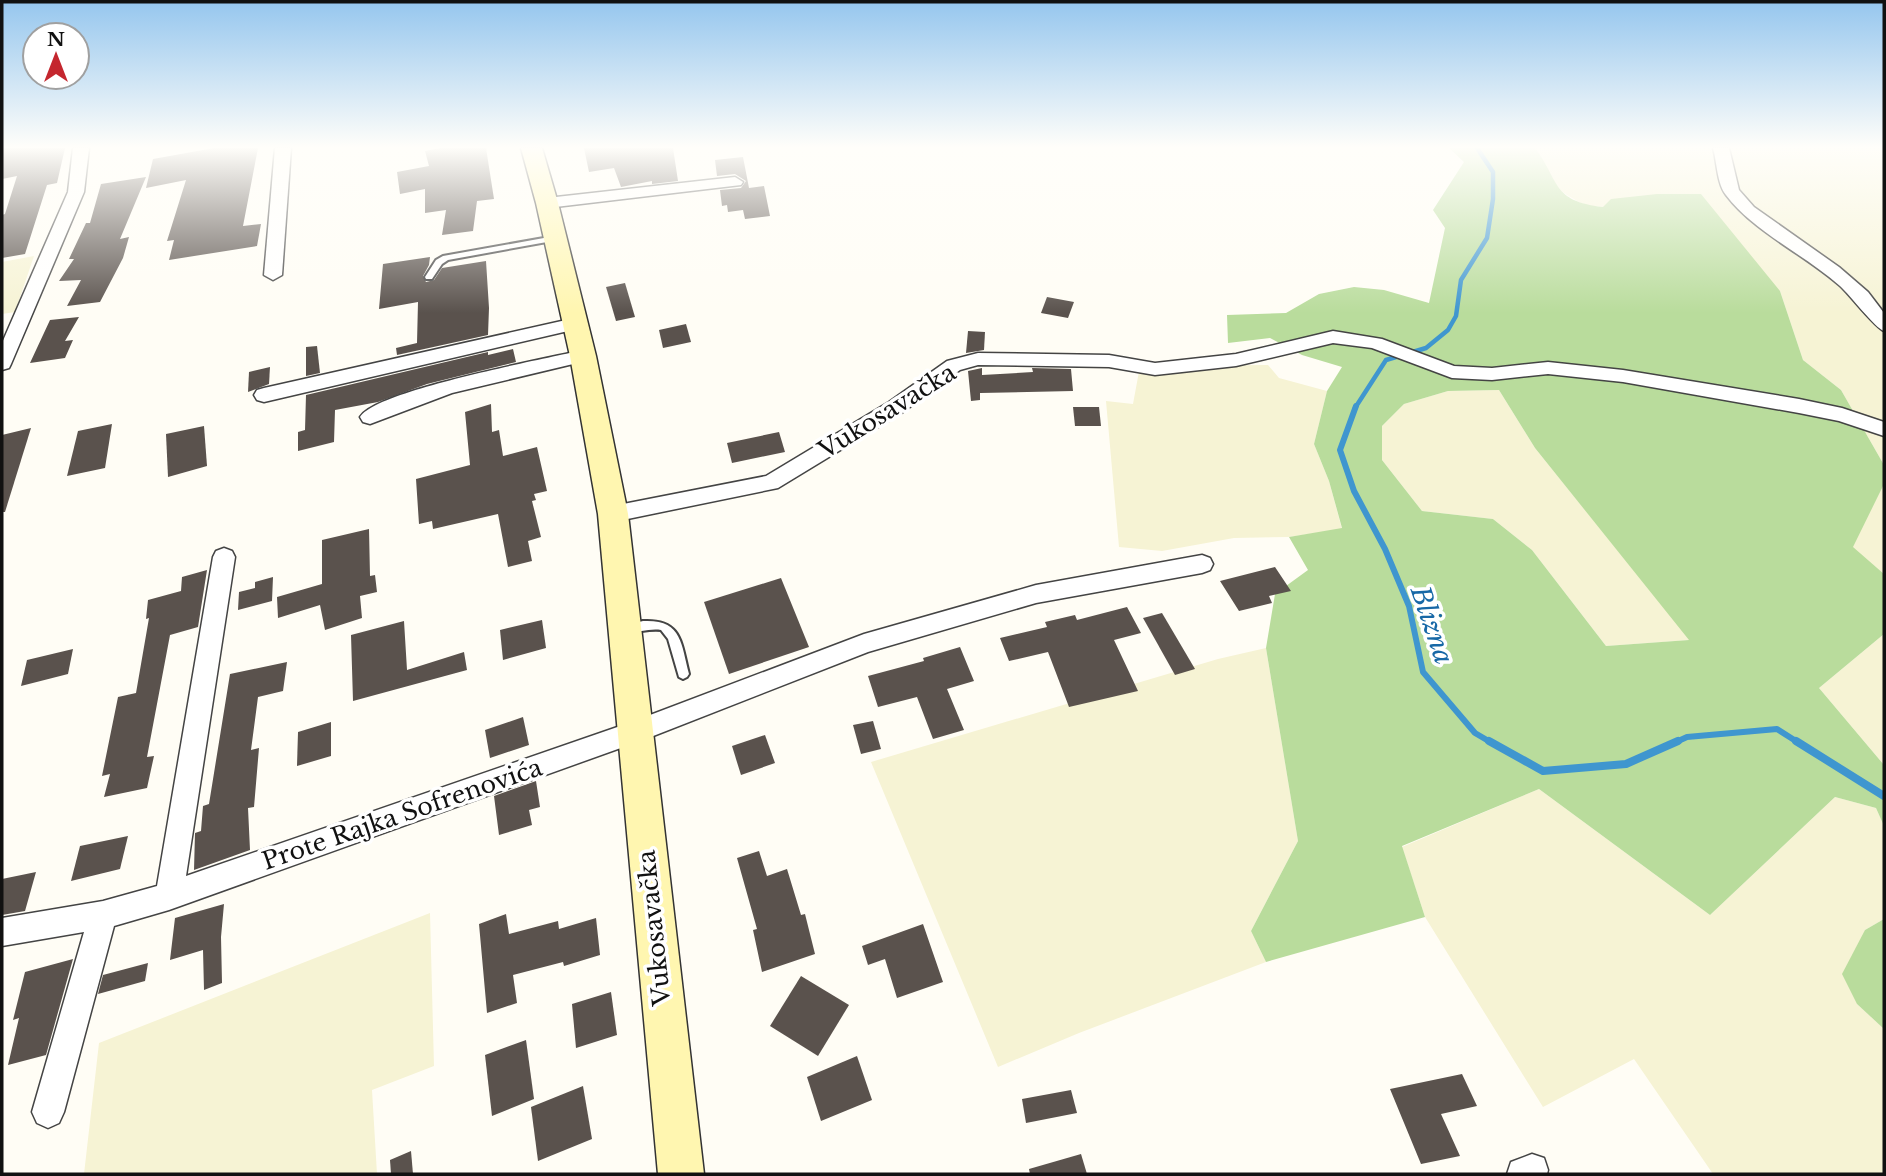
<svg xmlns="http://www.w3.org/2000/svg" width="1886" height="1176" font-family="'Libre Baskerville',serif">
	<style>
		.farmland { fill: #f6f3d4 }
		.forest { fill: #b9dc9c; fill-rule: evenodd }
		.lines { fill: none; stroke-linecap: round; stroke-linejoin: round }
		.stream-far2 { stroke: #3f96cf; stroke-width: 4.5 }
		.stream-far1 { stroke: #3f96cf; stroke-width: 6 }
		.stream { stroke: #3f96cf; stroke-width: 8 }
		.building { fill: #5a524d }
		.lane-casing { stroke: #444; stroke-width: 4 }
		.street-casing { stroke: #444; stroke-width: 3 }
		.secondary-casing { stroke: #333; stroke-width: 3 }
		.lane { fill: #fff; fill-rule: evenodd }
		.street { fill: #fff; fill-rule: evenodd }
		.secondary { fill: #fff6b0; fill-rule: evenodd }
		.labels { text-anchor: middle; dominant-baseline: central; stroke-width: 7; stroke-linejoin: round; paint-order: stroke }
		.street-label { font-size: 24px; fill: #111; stroke: #fff }
		.water-label { font-size: 26px; font-style: italic; fill: #1768a6; stroke: #fff }
	</style>
	<rect width="100%" height="100%" fill="#fffdf5"/>
	<!-- farmland -->
	<g class="farmland">
		<polygon points="1535,148 1884,148 1884,465 1841,390 1803,360 1780,291 1603,207 1584,205 1567,195 1556,187"/>
		<polygon points="34,256 15,312 2,314 2,262"/>
		<polygon points="1268,365 1279,378 1327,391 1314,444 1329,481 1342,529 1289,537 1234,538 1162,551 1119,547 1106,401 1133,404 1140,366"/>
		<polygon points="1499,390 1535,448 1690,640 1606,646 1532,550 1493,519 1422,511 1382,460 1382,426 1404,404 1448,391"/>
		<polygon points="1884,484 1884,574 1852,547"/>
		<polygon points="1884,634 1884,765 1819,688"/>
		<polygon points="1266,648 1298,841 1251,931 1266,962 1079,1033 998,1067 871,762 1218,659"/>
		<polygon points="1539,789 1710,915 1835,797 1876,808 1884,826 1884,919 1865,930 1857,1004 1884,1029 1884,1174 1713,1174 1634,1059 1543,1107 1425,917 1402,847"/>
		<polygon points="430,913 434,1066 372,1090 377,1174 84,1174 99,1043"/>
	</g>
	<!-- forest -->
	<g class="forest">
		<path d="M1449,148H1535C1560,181 1551,201 1603,207L1611,199L1657,194H1701L1780,291L1803,360L1841,390L1884,465V484L1853,547L1884,574V634L1819,688L1884,765V826L1876,808L1835,797L1710,915L1539,789L1402,846L1425,917L1266,962L1251,931L1298,841L1266,648L1275,594L1308,570L1289,537L1342,528L1329,481L1314,444L1327,391L1342,367L1302,355L1270,338L1228,343L1227,315L1286,313L1319,294L1354,287L1384,290L1429,303L1445,228L1433,210L1464,162ZM1499,390L1535,448L1689,640L1606,646L1532,550L1493,519L1422,511L1382,460V426L1404,404L1448,391Z"/>
		<polygon points="1884,919 1884,1029 1857,1004 1842,974 1865,930"/>
	</g>
	<g class="lines">
		<!-- stream-far2 -->
		<polyline class="stream-far2" points="1355,408 1386,360 1426,348 1448,330 1456,316 1461,280 1487,238 1493,199 1493,172 1477,148"/>
		<!-- stream-far1 -->
		<g class="stream-far1">
			<polyline points="1356,406 1340,450 1354,491 1385,549 1409,606 1423,672 1475,733 1492,743"/>
			<polyline points="1674,743 1687,737 1777,729 1799,743"/>
		</g>
		<!-- stream -->
		<g class="stream">
			<polyline points="1489,741 1543,771 1626,764 1678,741"/>
			<polyline points="1796,741 1884,796"/>
		</g>
	</g>
	<!-- building -->
	<g class="building">
		<polygon points="2,148 65,148 57,183 47,185 25,254 2,258 2,215 5,214 17,176 2,179"/>
		<polygon points="214,148 258,148 243,226 261,224 257,246 169,260 174,240 167,241 186,180 146,188 153,159"/>
		<polygon points="441,148 486,148 494,199 477,201 473,231 442,235 446,210 425,213 425,189 400,194 397,172 429,166 425,151"/>
		<polygon points="584,148 673,148 678,181 652,184 652,181 621,187 614,168 589,172"/>
		<polygon points="743,157 749,188 764,186 770,216 745,219 743,210 728,212 727,205 722,206 720,190 741,188 746,181 735,174 717,176 715,160"/>
		<polygon points="146,177 120,239 129,237 123,258 100,302 67,306 81,280 59,281 74,259 69,259 86,223 90,223 101,184"/>
		<polygon points="430,257 429,265 423,276 426,282 434,280 442,268 486,261 489,308 488,335 397,355 396,348 417,343 418,302 379,309 383,264"/>
		<polygon points="625,283 635,317 616,321 606,287"/>
		<polygon points="1047,297 1074,302 1068,318 1041,313"/>
		<polygon points="79,317 65,341 73,340 65,358 30,363 50,320"/>
		<polygon points="686,324 691,342 663,348 659,330"/>
		<polygon points="968,331 985,332 984,350 966,353"/>
		<polygon points="317,346 320,373 306,376 306,347"/>
		<polygon points="513,349 516,362 427,384 378,402 335,410 334,442 298,451 298,432 305,430 306,395 488,352 488,355"/>
		<polygon points="270,367 269,384 248,392 249,372"/>
		<polygon points="982,368 982,375 1033,372 1032,368 1071,369 1073,391 980,393 980,400 971,401 968,371"/>
		<polygon points="491,404 492,432 499,430 503,456 537,447 547,491 534,494 536,500 532,501 541,537 528,541 532,561 508,567 498,514 433,529 432,521 419,524 416,479 470,465 465,412"/>
		<polygon points="1073,407 1099,407 1101,426 1075,426"/>
		<polygon points="112,424 105,468 67,476 78,431"/>
		<polygon points="204,426 207,466 168,477 166,434"/>
		<polygon points="31,428 5,512 2,512 2,435"/>
		<polygon points="779,432 785,452 732,463 727,443"/>
		<polygon points="369,529 370,576 375,575 377,592 360,596 362,618 325,630 320,605 278,618 277,597 322,584 322,540"/>
		<polygon points="1275,567 1291,591 1269,596 1272,603 1239,611 1220,581"/>
		<polygon points="207,570 198,627 170,635 147,757 154,756 147,788 104,797 110,774 102,776 118,697 136,693 149,618 146,619 148,600 181,591 182,577"/>
		<polygon points="273,577 272,601 238,610 239,592 255,588 255,582"/>
		<polygon points="781,578 809,647 729,674 704,602"/>
		<polygon points="1127,607 1141,633 1114,640 1138,691 1069,707 1048,652 1009,661 1000,638 1047,627 1045,622 1075,615 1077,620"/>
		<polygon points="1162,613 1195,669 1175,675 1143,618"/>
		<polygon points="542,620 546,648 503,660 500,630"/>
		<polygon points="404,621 407,670 464,652 467,670 353,701 351,635"/>
		<polygon points="960,647 974,681 947,689 964,730 933,739 917,697 878,707 868,676 924,661 923,658"/>
		<polygon points="73,649 68,674 21,686 27,660"/>
		<polygon points="287,662 283,691 258,697 251,750 259,748 254,807 248,808 250,850 194,870 195,833 201,831 203,806 209,804 230,674"/>
		<polygon points="523,717 529,745 490,758 485,730"/>
		<polygon points="873,721 881,749 861,754 853,725"/>
		<polygon points="331,722 331,756 297,766 298,732"/>
		<polygon points="765,735 775,763 741,775 732,746"/>
		<polygon points="536,781 540,807 529,810 532,825 499,835 494,796"/>
		<polygon points="128,836 120,869 71,881 80,846"/>
		<polygon points="759,851 767,876 787,869 801,915 805,914 815,954 762,972 753,930 757,929 737,858"/>
		<polygon points="36,872 25,911 2,915 2,879"/>
		<polygon points="224,904 221,937 222,983 204,990 203,950 170,960 175,918"/>
		<polygon points="506,914 509,934 558,921 559,929 596,918 600,955 564,966 563,962 513,975 517,1003 487,1013 479,924"/>
		<polygon points="923,924 943,982 897,998 885,959 868,965 862,946"/>
		<polygon points="73,959 46,1055 8,1065 19,1018 13,1020 25,972"/>
		<polygon points="148,963 145,981 98,994 103,975"/>
		<polygon points="801,976 849,1005 818,1056 770,1026"/>
		<polygon points="611,992 617,1035 576,1048 572,1004"/>
		<polygon points="526,1040 534,1099 492,1116 485,1055"/>
		<polygon points="857,1056 872,1100 821,1121 807,1077"/>
		<polygon points="1462,1074 1477,1106 1441,1114 1460,1156 1421,1164 1390,1089"/>
		<polygon points="583,1086 592,1139 538,1161 531,1107"/>
		<polygon points="1071,1090 1077,1113 1026,1123 1022,1099"/>
		<polygon points="411,1151 413,1174 391,1174 390,1160"/>
		<polygon points="1081,1154 1087,1174 1030,1174 1029,1169"/>
	</g>
	<g class="lines">
		<defs>
			<g id="lane">
				<polygon points="555,236 558,236 558,240 448,260 442,264 432,279 426,279 425,277 436,260 443,256"/>
				<path d="M643,621C682,619 681,643 689,674L687,677L683,679L679,677L668,639L661,630C648,628 635,634 623,632L622,629L623,626Z"/>
			</g>
			<g id="street">
				<polygon points="73,148 89,148 84,192 11,364 9,368 2,370 2,343 68,192"/>
				<polygon points="275,148 291,148 282,275 273,280 264,275"/>
				<path d="M1713,148H1729L1739,190L1754,207L1839,267L1868,292L1884,313V331C1876,329 1850,295 1840,286C1804,254 1755,233 1726,195C1717,184 1717,162 1713,148Z"/>
				<polygon points="735,177 743,182 741,185 547,208 539,203 547,198"/>
				<polygon points="575,318 581,320 584,324 581,328 264,402 257,400 254,395 257,390 264,388"/>
				<polygon points="1333,331 1382,339 1454,366 1492,368 1548,362 1623,370 1799,399 1842,408 1884,422 1884,436 1839,421 1799,413 1623,382 1548,374 1492,380 1452,378 1372,348 1333,343 1236,366 1155,375 1109,367 978,365 960,370 903,412 778,488 613,522 605,520 602,514 605,508 613,506 766,476 889,402 947,361 978,353 1109,355 1155,363 1236,354"/>
				<path d="M583,350L590,352L592,356L590,360L452,393L370,424L363,422L360,417C376,390 546,359 583,350Z"/>
				<polygon points="224,548 232,551 235,557 186,876 629,723 864,634 1036,585 1202,555 1210,558 1213,564 1210,570 1202,573 1036,603 868,652 643,740 169,910 114,926 64,1112 59,1123 48,1128 37,1123 32,1112 84,932 2,946 2,918 103,901 157,886 213,557 216,551"/>
				<polygon points="1532,1154 1544,1158 1548,1170 1547,1174 1507,1174 1511,1162"/>
			</g>
			<polygon id="secondary" points="521,148 542,148 558,203 596,356 628,514 704,1174 658,1174 598,514 570,356 536,203"/>
		</defs>
		<!-- lane casing -->
		<use href="#lane" class="lane-casing"/>
		<!-- street casing -->
		<use href="#street" class="street-casing"/>
		<!-- secondary casing -->
		<use href="#secondary" class="secondary-casing"/>
		<!-- lane -->
		<use href="#lane" class="lane"/>
		<!-- street -->
		<use href="#street" class="street"/>
		<!-- secondary -->
		<use href="#secondary" class="secondary"/>
	</g>
	<!-- sky -->
	<linearGradient id="sky" x2="0" y2="1"><stop stop-color="#95c6ee"/><stop offset="0.47" stop-color="#fffefa"/><stop offset="1" stop-color="#fffefa" stop-opacity="0"/></linearGradient>
	<rect width="1886" height="313" fill="url(#sky)"/>
	<g class="labels">
		<!-- street labels -->
		<g class="street-label">
			<text transform="translate(887 411) rotate(-32)">Vukosavačka</text>
			<text transform="translate(402 814) rotate(-19)">Prote Rajka Sofrenovića</text>
			<text transform="translate(654 928) rotate(-96)">Vukosavačka</text>
		</g>
		<!-- water labels -->
		<g class="water-label">
			<text transform="translate(1432 625) rotate(71)">Blizna</text>
		</g>
	</g>
	<!-- border -->
	<rect width="1886" height="1176" fill="none" stroke="#111111" stroke-width="7"/>
	<!-- north arrow -->
	<g transform="translate(56 56)"><circle r="33" fill="#ffffff" stroke="#a0a0a0" stroke-width="2"/>
	<path d="M0-5L12 26L0 18L-12 26Z" fill="#c4262e"/>
	<text y="-10" font-size="19" font-weight="bold" text-anchor="middle" fill="#111111">N</text>
	</g>
</svg>
